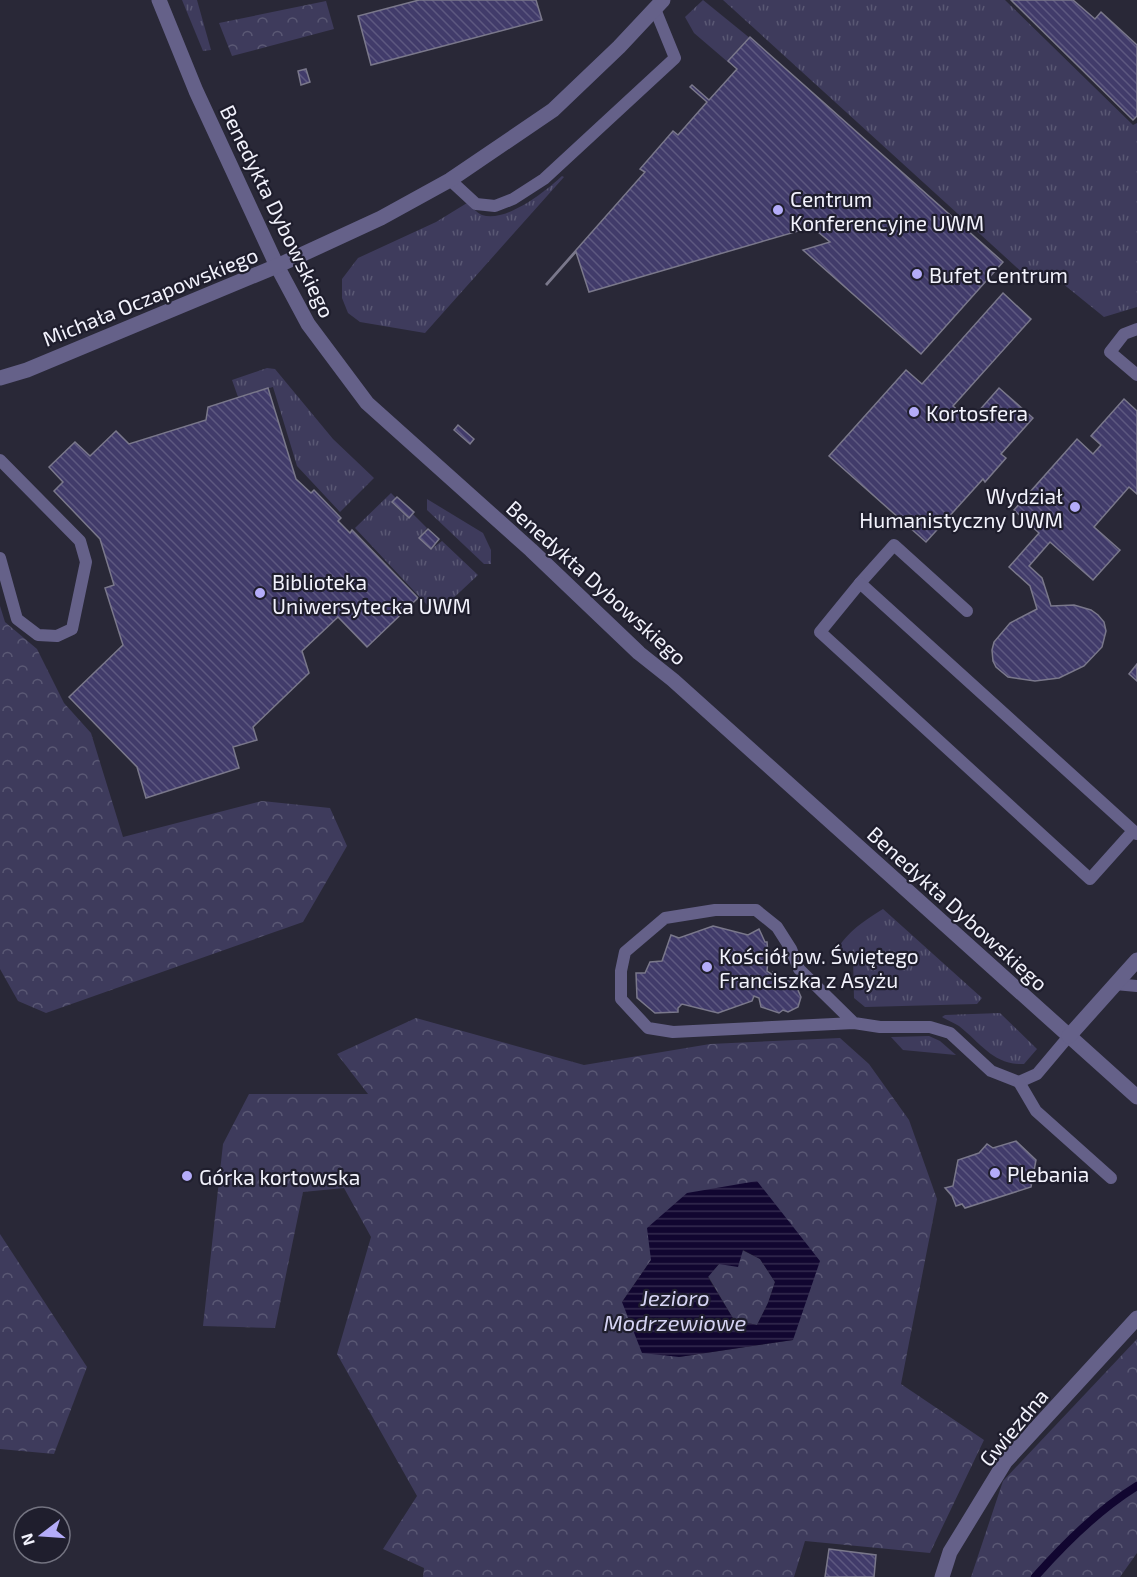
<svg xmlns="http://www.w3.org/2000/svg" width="1137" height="1577" font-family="'Exo 2',sans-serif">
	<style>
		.grass { fill: url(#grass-tufts) }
		.forest { fill: url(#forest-crowns); fill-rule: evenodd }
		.water { fill: url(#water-rules); fill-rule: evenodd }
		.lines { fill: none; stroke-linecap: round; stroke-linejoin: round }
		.stream { stroke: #110630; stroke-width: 8 }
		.building { fill: url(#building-back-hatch); stroke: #7a788b; stroke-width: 1.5 }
		.service { stroke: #656189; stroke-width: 12 }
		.minor { stroke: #656189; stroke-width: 15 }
		.poi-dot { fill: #b4acf9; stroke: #1f1e2d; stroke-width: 2 }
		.labels { text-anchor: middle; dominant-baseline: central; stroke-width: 4.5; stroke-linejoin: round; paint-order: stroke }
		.poi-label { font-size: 21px; fill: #f2f2fc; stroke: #1f1e2d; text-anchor: start }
		.street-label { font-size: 21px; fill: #f2f2fc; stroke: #1f1e2d }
		.water-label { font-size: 22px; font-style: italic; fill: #d6d4f4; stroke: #1f1e2d }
	</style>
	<defs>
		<pattern id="grass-tufts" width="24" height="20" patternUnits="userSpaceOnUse" patternTransform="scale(1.5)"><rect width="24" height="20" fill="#3e3b5c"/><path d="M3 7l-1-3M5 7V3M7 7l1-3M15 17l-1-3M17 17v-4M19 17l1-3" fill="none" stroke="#5a5874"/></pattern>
		<pattern id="forest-crowns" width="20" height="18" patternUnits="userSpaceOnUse" patternTransform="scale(1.5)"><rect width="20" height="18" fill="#3e3b5c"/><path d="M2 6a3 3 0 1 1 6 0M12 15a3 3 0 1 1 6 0" fill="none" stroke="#5a5874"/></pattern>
		<pattern id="water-rules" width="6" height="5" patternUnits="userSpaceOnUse" patternTransform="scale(1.5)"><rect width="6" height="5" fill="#110630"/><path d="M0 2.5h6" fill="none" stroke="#342b4f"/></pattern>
		<pattern id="building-back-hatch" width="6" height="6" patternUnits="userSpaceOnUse" patternTransform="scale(1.5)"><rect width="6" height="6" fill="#413b6a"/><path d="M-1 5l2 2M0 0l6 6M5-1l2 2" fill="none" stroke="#5d5880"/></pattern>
	</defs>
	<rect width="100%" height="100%" fill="#292837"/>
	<!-- grass -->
	<g class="grass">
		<polygon points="182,0 197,0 211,50 203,51"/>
		<polygon points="703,0 751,39 729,63 694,33 685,17"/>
		<polygon points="723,0 1005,0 1133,125 1137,123 1137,307 1104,317 1062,283 1025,275"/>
		<path d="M562,176L564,177L425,333L360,322L348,313L342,298V279L358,258L436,222L467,203C471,206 477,213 482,215C506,223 546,191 562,176Z"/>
		<polygon points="267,368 275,369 333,439 374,478 340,512 297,466 273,387 238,397 232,380"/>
		<polygon points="391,493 396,498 392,503 408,518 413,514 427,528 419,538 431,549 442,541 478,575 445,606 437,606 433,602 428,606 355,528"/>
		<polygon points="427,499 483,533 491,550 491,564 484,564 427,510"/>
		<path d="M883,909L982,998L977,1004L865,1007L854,998L853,959L840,960L833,957C845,933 861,923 883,909Z"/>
		<path d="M1000,1013L1037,1049L1024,1064C993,1065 982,1044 959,1026C954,1023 947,1020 942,1017L945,1015Z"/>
		<polygon points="929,1036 940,1041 956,1055 903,1050 891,1037"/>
	</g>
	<!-- forest -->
	<g class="forest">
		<polygon points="326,1 334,29 232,56 219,23"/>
		<polygon points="0,606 5,622 37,649 64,703 91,733 123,837 262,801 330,808 347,846 303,922 46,1013 18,1001 0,969"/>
		<path d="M416,1018L584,1065L710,1044L840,1038L869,1064L909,1120L937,1199L901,1384L984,1440L930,1553L805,1541L794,1577H423L424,1568L383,1549L417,1496L337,1354L371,1237L344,1188L303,1192L275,1328L203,1326L223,1144L249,1094H368L337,1054ZM757,1182L793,1340L679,1357L622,1302L651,1260Z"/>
		<polygon points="0,1234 87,1367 54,1454 0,1449"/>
		<polygon points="742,1250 760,1259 775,1282 768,1303 757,1325 734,1320 708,1276 719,1264"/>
		<polygon points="1137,1339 1137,1553 1120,1577 971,1577 1003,1481"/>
	</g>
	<!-- water -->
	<path class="water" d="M757,1181L820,1261L793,1340L679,1357L642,1353L622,1302L651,1260L647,1228L687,1193ZM743,1250L760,1259L775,1282L768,1303L757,1325L734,1320L708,1277L719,1264L738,1267Z"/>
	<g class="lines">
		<!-- stream -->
		<path class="stream" d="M1035,1577C1065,1543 1098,1510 1137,1486"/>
	</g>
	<!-- building -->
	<g class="building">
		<polygon points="419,0 536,0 542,20 371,65 358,16"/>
		<polygon points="1011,0 1073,0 1095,19 1101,12 1137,45 1137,116 1133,120"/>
		<polygon points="750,37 1003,262 921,354 803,250 830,242 812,227 589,292 576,252 547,285 546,284 645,172 640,169 673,131 678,135 707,102 690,87 692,85 709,100 737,69 728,61"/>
		<polygon points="306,69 310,82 301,85 298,71"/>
		<polygon points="1003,293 1031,319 953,406 970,421 999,388 1033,418 1001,454 1006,458 985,482 983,479 926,542 829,456 906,370 922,384"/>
		<polygon points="268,388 296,479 311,493 314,490 341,518 338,521 350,533 352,530 418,598 367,647 338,617 302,651 309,673 253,727 257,740 233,747 239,768 146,798 137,767 69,697 123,645 105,588 114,585 100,539 54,491 63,482 49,467 75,442 90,456 116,431 129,444 206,420 208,407"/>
		<polygon points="1124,399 1137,411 1137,494 1129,487 1094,527 1120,550 1093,580 1050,542 1029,566 1042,578 1051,606 1074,605 1091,610 1098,615 1104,622 1106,631 1102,647 1084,666 1059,678 1035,681 1008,677 996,667 993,661 992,650 994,642 1010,623 1037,609 1030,586 1009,567 1039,533 1014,510 1077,439 1093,454 1101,445 1091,436"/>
		<polygon points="458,425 474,439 470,444 454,430"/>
		<polygon points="397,497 414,512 409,518 392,502"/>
		<polygon points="428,529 439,539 431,549 419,538"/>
		<polygon points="1137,664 1137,681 1129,674"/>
		<polygon points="713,926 748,935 759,929 765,942 767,942 768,954 765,955 768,960 767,971 773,975 773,972 775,972 776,976 791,981 792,986 797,988 801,997 798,1007 788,1012 783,1010 779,1013 761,1007 759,998 754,996 752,1001 718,1013 682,1004 678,1008 678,1012 655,1013 637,998 636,973 645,973 650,962 662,961 671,935 679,938"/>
		<polygon points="1016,1141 1036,1160 1031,1187 965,1208 962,1204 956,1206 952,1196 945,1188 953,1186 958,1160 979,1153 987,1144 993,1148"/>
		<polygon points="829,1549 876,1555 874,1577 825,1577"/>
	</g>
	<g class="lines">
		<!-- service -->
		<g class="service">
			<polyline points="450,180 476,204 495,206 513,199 544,179 675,58 655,9"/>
			<polyline points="1137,329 1124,334 1110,352 1137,375"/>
			<polyline points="0,460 80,541 86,562 72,629 57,636 38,635 17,619 0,558"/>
			<polyline points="860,583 894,545 967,611"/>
			<polyline points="1133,831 1090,879 820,632 860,583 1137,834"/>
			<polyline points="1115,984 1137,986"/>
			<polyline points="854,1023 799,969 791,949 777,927 756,910 715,910 665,918 625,952 621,971 621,999 648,1028 673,1032 854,1023 880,1027 930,1027 950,1033 991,1071 1019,1082 1037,1074 1069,1036"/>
			<polyline points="1019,1082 1036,1111 1111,1178"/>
		</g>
		<!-- minor -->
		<g class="minor">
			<polyline points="159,0 196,91 277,266 308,324 367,403 531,550 639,653 673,680 1137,1097"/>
			<polyline points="0,378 27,370 277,266 381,218 450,180 553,110 619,47 663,0"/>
			<polyline points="1069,1036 1137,960"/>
			<polyline points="942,1577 950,1552 1005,1462 1137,1318"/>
		</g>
	</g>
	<!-- markers -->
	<g class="poi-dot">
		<circle cx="778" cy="210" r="6"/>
		<circle cx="917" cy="274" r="6"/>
		<circle cx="914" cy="412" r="6"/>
		<circle cx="1075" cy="507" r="6"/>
		<circle cx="260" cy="593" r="6"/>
		<circle cx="707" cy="967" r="6"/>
		<circle cx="995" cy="1173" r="6"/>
		<circle cx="187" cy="1176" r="6"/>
	</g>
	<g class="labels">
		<!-- poi labels -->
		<g class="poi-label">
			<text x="790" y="198">Centrum<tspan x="790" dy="24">Konferencyjne UWM</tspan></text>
			<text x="929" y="274">Bufet Centrum</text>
			<text x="926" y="412">Kortosfera</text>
			<text x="1063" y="495" text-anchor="end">Wydział<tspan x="1063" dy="24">Humanistyczny UWM</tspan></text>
			<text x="272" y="581">Biblioteka<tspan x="272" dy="24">Uniwersytecka UWM</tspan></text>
			<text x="719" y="955">Kościół pw. Świętego<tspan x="719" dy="24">Franciszka z Asyżu</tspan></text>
			<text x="1007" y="1173">Plebania</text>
			<text x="199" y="1176">Górka kortowska</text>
		</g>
		<!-- street labels -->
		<g class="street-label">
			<text transform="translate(278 211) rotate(64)">Benedykta Dybowskiego</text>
			<text transform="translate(150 296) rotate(-22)">Michała Oczapowskiego</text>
			<text transform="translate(597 582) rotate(42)">Benedykta Dybowskiego</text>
			<text transform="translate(958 908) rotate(42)">Benedykta Dybowskiego</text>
			<text transform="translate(1013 1427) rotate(-50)">Gwiezdna</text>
		</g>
		<!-- water labels -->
		<g class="water-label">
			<text x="675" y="1297">Jezioro<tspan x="675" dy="25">Modrzewiowe</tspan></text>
		</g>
	</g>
	<!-- north arrow -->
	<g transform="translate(42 1535) rotate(253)"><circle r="28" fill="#1f1e2d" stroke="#737380" stroke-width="1.5"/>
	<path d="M0-4.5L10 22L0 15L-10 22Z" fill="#b4acf9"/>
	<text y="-9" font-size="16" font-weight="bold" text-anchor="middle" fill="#f2f2fc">N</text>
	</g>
</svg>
